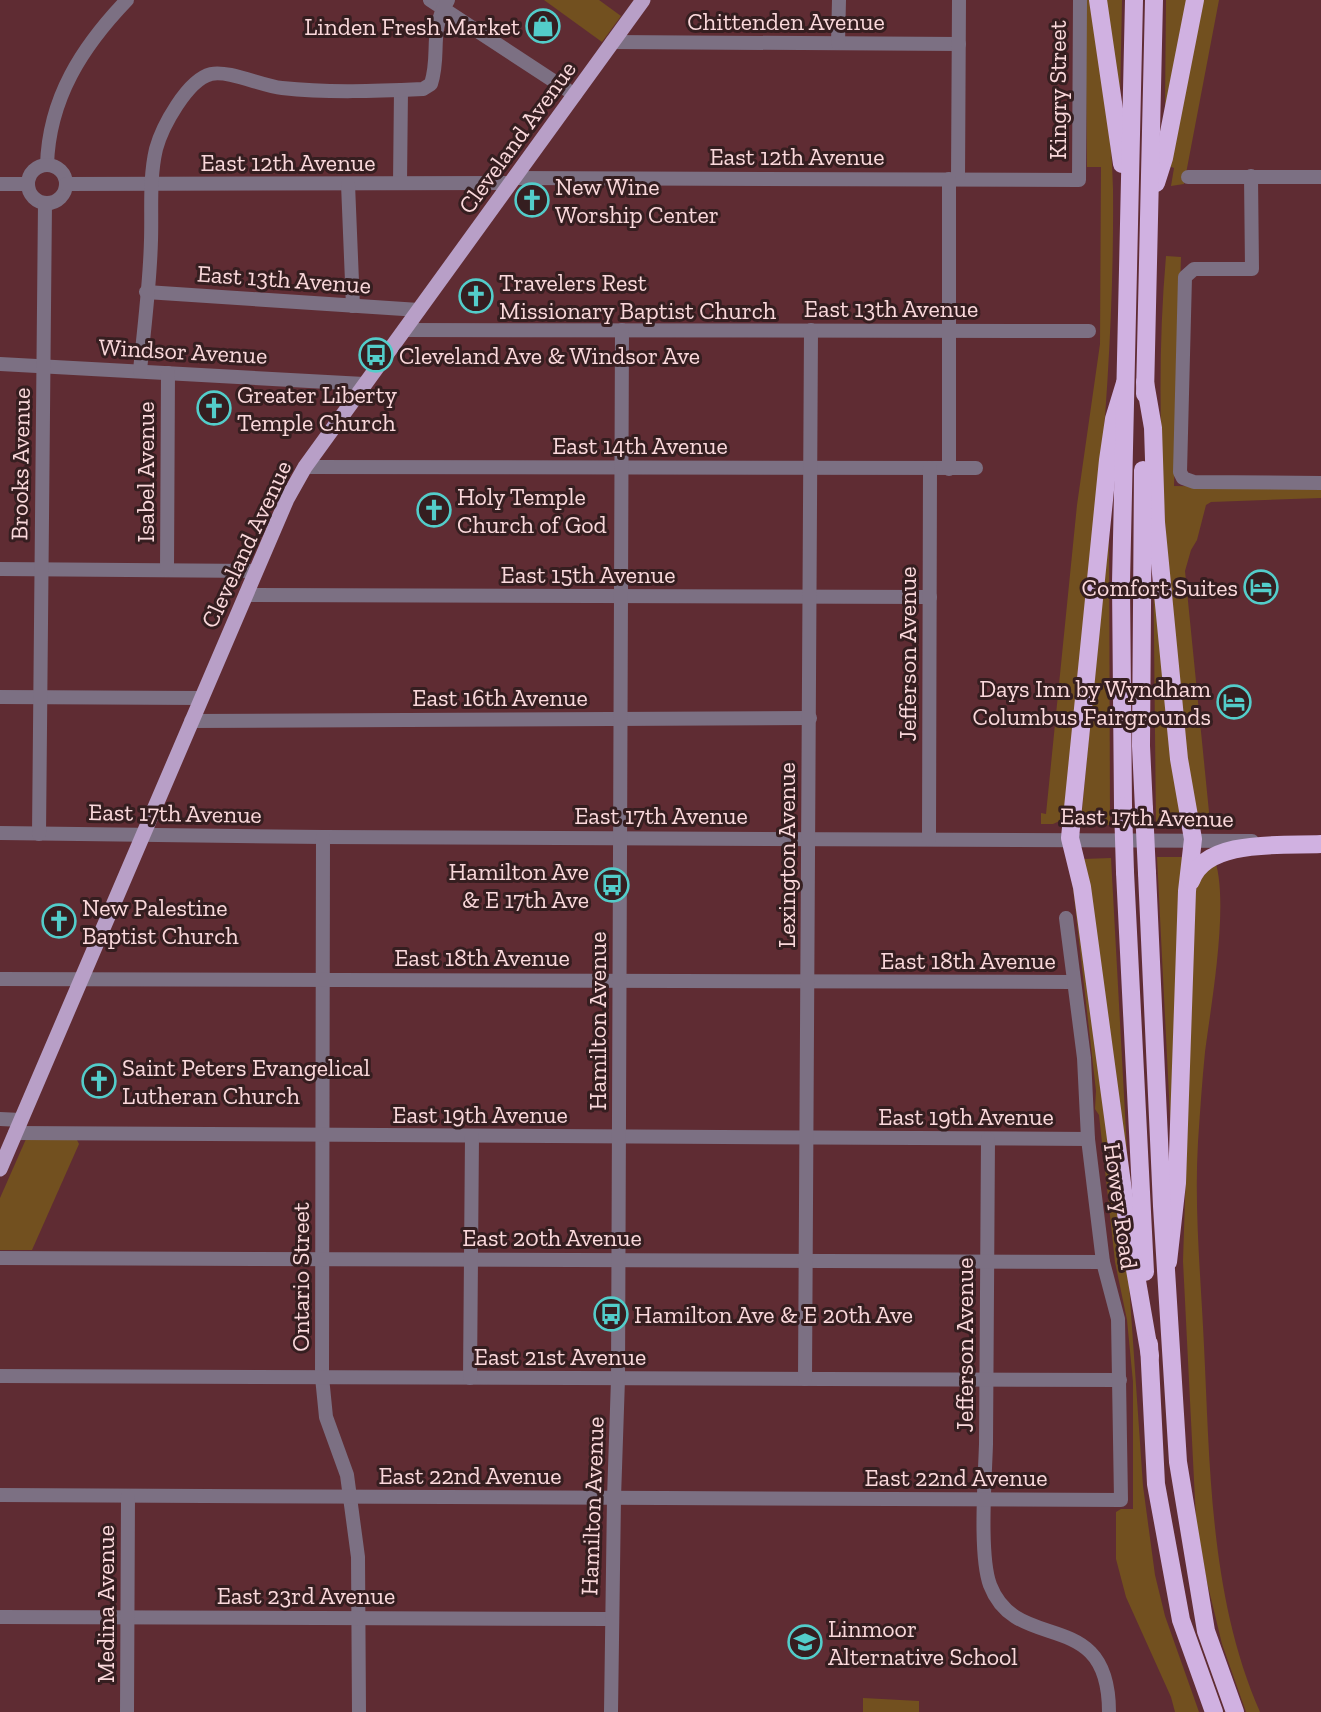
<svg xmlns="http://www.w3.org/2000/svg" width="1321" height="1712" font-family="'Zilla Slab',serif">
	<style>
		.green { fill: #72501f }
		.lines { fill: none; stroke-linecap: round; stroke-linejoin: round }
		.minor { stroke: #7c7083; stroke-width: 14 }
		.major { stroke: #b89fc7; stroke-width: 15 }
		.highway { stroke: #d0b1e1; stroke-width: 18 }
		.highway-bridge { stroke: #d0b1e1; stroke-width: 18 }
		.labels { text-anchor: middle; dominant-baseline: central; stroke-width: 6; stroke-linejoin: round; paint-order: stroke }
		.street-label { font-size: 24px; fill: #fad8db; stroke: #351e20 }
		.poi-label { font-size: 24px; fill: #fad8db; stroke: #351e20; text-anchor: start }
	</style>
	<rect width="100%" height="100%" fill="#5f2c33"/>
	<!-- green -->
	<g class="green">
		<polygon points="544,0 599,0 621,16 602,42"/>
		<path d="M1085,0H1092C1100,62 1112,126 1113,189C1115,397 1087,605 1067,812L1064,819L1053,824H1041V813L1046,814L1077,505L1100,344L1101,167H1087Z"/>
		<polygon points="1103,0 1122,0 1120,100"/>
		<polygon points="1166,0 1189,0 1165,108"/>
		<polygon points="1201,0 1219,0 1184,184 1171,186 1174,168 1169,166"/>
		<path d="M1166,256L1181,257L1174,486L1321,488V498L1211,502L1206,505L1197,540L1191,550L1185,571L1210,822L1197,813L1194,814C1172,629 1150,440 1166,256Z"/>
		<polygon points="1109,521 1110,825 1083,824 1081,821"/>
		<polygon points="1153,542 1182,824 1156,825"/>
		<path d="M1213,855C1231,896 1211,1004 1205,1052C1202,1082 1200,1112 1198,1142C1194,1210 1201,1279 1204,1346C1210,1468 1210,1598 1260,1712H1246L1222,1644L1206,1578L1196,1520L1183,1261L1189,1075L1187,891Z"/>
		<polygon points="1157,857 1183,857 1172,1156"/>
		<polygon points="1111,858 1130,1205 1083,859"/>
		<polygon points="1070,862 1129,1284 1143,1486 1155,1575 1165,1616 1199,1712 1175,1712 1171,1697 1126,1597 1116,1559 1116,1512 1121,1509 1133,1509 1133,1382 1127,1320 1115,1262 1099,1115 1095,1109 1096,1091"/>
		<polygon points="26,1139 77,1140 79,1144 32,1250 0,1250 0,1198"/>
		<polygon points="863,1698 919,1701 919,1712 863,1712"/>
	</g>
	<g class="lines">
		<!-- minor -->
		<g class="minor">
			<polyline points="430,0 575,95"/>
			<polyline points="612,42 959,44"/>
			<polyline points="838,43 839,0"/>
			<path d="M47,165C49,98 82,47 127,0"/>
			<circle cx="47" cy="184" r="19"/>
			<polyline points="1251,176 1252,269 1194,269 1185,277 1180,472 1183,478 1194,482 1321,483"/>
			<polyline points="1188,177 1321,177"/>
			<polyline points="515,178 1079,180 1080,0"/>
			<polyline points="958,179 959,0"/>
			<polyline points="400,183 401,90"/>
			<polyline points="0,184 28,184"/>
			<polyline points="66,184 510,183"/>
			<polyline points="348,184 353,306"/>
			<polyline points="146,292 419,310"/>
			<polyline points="404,330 1089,331"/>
			<polyline points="0,364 364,384"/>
			<path d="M140,371C144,328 150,284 151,240C152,210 149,179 156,149C162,127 187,80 211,74C229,70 262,86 282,88C328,93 377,91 423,89L431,84C441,52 428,33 448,0"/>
			<polyline points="305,467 976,468"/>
			<polyline points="949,469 949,179"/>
			<polyline points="0,569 256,571"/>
			<polyline points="167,570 168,373"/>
			<polyline points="246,595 930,597"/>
			<polyline points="0,697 201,698"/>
			<polyline points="191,721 810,718"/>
			<polyline points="0,833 323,837 1252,841"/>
			<polyline points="39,834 45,203"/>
			<polyline points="323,837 322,1377 326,1417 347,1475 358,1557 359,1712"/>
			<polyline points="929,839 930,468"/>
			<polyline points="0,979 1072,982"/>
			<polyline points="0,1119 21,1120"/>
			<polyline points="15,1133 1088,1139"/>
			<path d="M988,1139C987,1240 987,1342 986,1444C985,1478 979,1555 990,1585C1017,1656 1109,1604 1109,1712"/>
			<polyline points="0,1258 1103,1262"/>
			<polyline points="0,1376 1120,1380"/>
			<polyline points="470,1378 472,1136"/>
			<polyline points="805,1379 811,330"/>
			<polyline points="0,1495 1121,1500 1118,1319 1103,1262 1088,1139 1084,1058 1066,918"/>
			<polyline points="0,1617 611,1619"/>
			<polyline points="127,1712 128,1496"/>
			<polyline points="611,1712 614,1498 618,1379 622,330"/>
		</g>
		<!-- major -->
		<polyline class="major" points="0,1169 287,499 305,467 643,0"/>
		<!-- highway -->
		<g class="highway">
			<polyline points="1098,0 1122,164"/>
			<polyline points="1156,183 1164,158 1195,0"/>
			<polyline points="1145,382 1153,428 1156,522 1179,759 1193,839 1187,891 1177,1183 1168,1262"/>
			<polyline points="1125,383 1114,419 1108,460 1070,838 1082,887 1129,1235 1150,1356"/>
			<polyline points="1145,394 1154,0"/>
			<polyline points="1143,470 1141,746 1144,809"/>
			<polyline points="1123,806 1121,583 1134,0"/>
			<polyline points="1125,872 1145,1272"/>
			<polyline points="1147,873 1162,1206 1178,1462 1206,1631 1235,1712"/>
			<path d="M1191,881C1205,838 1284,846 1321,844"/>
			<polyline points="1149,1344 1156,1484 1181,1620 1214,1712"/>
		</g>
		<!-- highway-bridge -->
		<g class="highway-bridge">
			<polyline points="1123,806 1125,872"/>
			<polyline points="1144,809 1147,873"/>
		</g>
	</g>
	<!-- icons -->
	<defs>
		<symbol id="shop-ring" viewBox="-11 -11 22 22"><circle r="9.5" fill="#351e20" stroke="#53cdca" stroke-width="1.5"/><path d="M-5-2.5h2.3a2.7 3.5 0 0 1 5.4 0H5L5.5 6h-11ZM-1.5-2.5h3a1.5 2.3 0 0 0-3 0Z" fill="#53cdca"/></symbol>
		<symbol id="church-ring" viewBox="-11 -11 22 22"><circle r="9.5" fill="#351e20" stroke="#53cdca" stroke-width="1.5"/><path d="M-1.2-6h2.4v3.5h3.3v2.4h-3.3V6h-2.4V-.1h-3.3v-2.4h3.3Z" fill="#53cdca"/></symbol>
		<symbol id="bus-ring" viewBox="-11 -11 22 22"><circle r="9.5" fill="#351e20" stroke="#53cdca" stroke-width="1.5"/><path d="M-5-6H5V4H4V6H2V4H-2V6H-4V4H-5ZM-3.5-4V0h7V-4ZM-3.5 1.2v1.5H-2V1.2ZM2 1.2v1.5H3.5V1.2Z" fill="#53cdca"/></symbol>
		<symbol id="hotel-ring" viewBox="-11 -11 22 22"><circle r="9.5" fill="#351e20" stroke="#53cdca" stroke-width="1.5"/><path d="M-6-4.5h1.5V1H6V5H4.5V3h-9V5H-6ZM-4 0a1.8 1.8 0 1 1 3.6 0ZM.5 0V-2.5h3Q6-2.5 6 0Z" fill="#53cdca"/></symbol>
		<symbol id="school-ring" viewBox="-11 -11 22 22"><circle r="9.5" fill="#351e20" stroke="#53cdca" stroke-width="1.5"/><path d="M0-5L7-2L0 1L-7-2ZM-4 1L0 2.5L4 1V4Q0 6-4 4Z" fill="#53cdca"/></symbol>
	</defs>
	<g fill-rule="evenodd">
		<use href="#shop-ring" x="524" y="7" width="38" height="38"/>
		<use href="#church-ring" x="513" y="181" width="38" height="38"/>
		<use href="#church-ring" x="457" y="277" width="38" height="38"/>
		<use href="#bus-ring" x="357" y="336" width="38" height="38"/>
		<use href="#church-ring" x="195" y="389" width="38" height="38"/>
		<use href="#church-ring" x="415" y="491" width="38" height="38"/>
		<use href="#hotel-ring" x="1242" y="568" width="38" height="38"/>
		<use href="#hotel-ring" x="1215" y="683" width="38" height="38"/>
		<use href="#bus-ring" x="593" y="866" width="38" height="38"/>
		<use href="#church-ring" x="40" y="902" width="38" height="38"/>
		<use href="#church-ring" x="80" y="1062" width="38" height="38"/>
		<use href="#bus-ring" x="592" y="1295" width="38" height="38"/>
		<use href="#school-ring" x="786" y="1623" width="38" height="38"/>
	</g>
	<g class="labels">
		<!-- street labels -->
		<g class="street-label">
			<text x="786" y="21">Chittenden Avenue</text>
			<text transform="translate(1057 90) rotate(-90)">Kingry Street</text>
			<text transform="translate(517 137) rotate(-54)">Cleveland Avenue</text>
			<text x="797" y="156">East 12th Avenue</text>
			<text x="288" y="162">East 12th Avenue</text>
			<text transform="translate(284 279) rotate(4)">East 13th Avenue</text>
			<text x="891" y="308">East 13th Avenue</text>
			<text transform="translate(183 351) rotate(3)">Windsor Avenue</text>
			<text x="640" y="445">East 14th Avenue</text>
			<text transform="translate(20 464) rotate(-89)">Brooks Avenue</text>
			<text transform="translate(145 472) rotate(-90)">Isabel Avenue</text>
			<text transform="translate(246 544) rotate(-65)">Cleveland Avenue</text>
			<text x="588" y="574">East 15th Avenue</text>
			<text transform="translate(907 654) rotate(-90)">Jefferson Avenue</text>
			<text x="500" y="697">East 16th Avenue</text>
			<text transform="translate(175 813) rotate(1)">East 17th Avenue</text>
			<text x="661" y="815">East 17th Avenue</text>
			<text transform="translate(1147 817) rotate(1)">East 17th Avenue</text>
			<text transform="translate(786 855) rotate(-90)">Lexington Avenue</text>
			<text x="482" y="957">East 18th Avenue</text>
			<text x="968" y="960">East 18th Avenue</text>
			<text transform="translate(597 1021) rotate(-90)">Hamilton Avenue</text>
			<text x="480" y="1114">East 19th Avenue</text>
			<text x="966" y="1116">East 19th Avenue</text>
			<text transform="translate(1121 1206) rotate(82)">Howey Road</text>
			<text x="552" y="1237">East 20th Avenue</text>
			<text transform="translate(300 1277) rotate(-90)">Ontario Street</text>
			<text transform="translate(964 1345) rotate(-90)">Jefferson Avenue</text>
			<text x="560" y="1356">East 21st Avenue</text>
			<text x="470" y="1475">East 22nd Avenue</text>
			<text x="956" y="1477">East 22nd Avenue</text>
			<text transform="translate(592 1506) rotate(-88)">Hamilton Avenue</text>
			<text x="306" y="1595">East 23rd Avenue</text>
			<text transform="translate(105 1604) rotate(-90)">Medina Avenue</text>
		</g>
		<!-- poi labels -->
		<g class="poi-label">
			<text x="520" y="26" text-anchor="end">Linden Fresh Market</text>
			<text x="555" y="186">New Wine<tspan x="555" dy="28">Worship Center</tspan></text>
			<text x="499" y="282">Travelers Rest<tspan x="499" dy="28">Missionary Baptist Church</tspan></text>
			<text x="399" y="355">Cleveland Ave &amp; Windsor Ave</text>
			<text x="237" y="394">Greater Liberty<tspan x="237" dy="28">Temple Church</tspan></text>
			<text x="457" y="496">Holy Temple<tspan x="457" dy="28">Church of God</tspan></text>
			<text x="1238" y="587" text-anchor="end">Comfort Suites</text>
			<text x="1211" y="688" text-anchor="end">Days Inn by Wyndham<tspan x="1211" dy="28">Columbus Fairgrounds</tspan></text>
			<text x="589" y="871" text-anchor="end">Hamilton Ave<tspan x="589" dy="28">&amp; E 17th Ave</tspan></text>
			<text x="82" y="907">New Palestine<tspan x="82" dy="28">Baptist Church</tspan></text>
			<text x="122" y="1067">Saint Peters Evangelical<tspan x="122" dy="28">Lutheran Church</tspan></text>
			<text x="634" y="1314">Hamilton Ave &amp; E 20th Ave</text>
			<text x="828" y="1628">Linmoor<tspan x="828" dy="28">Alternative School</tspan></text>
		</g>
	</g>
</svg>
